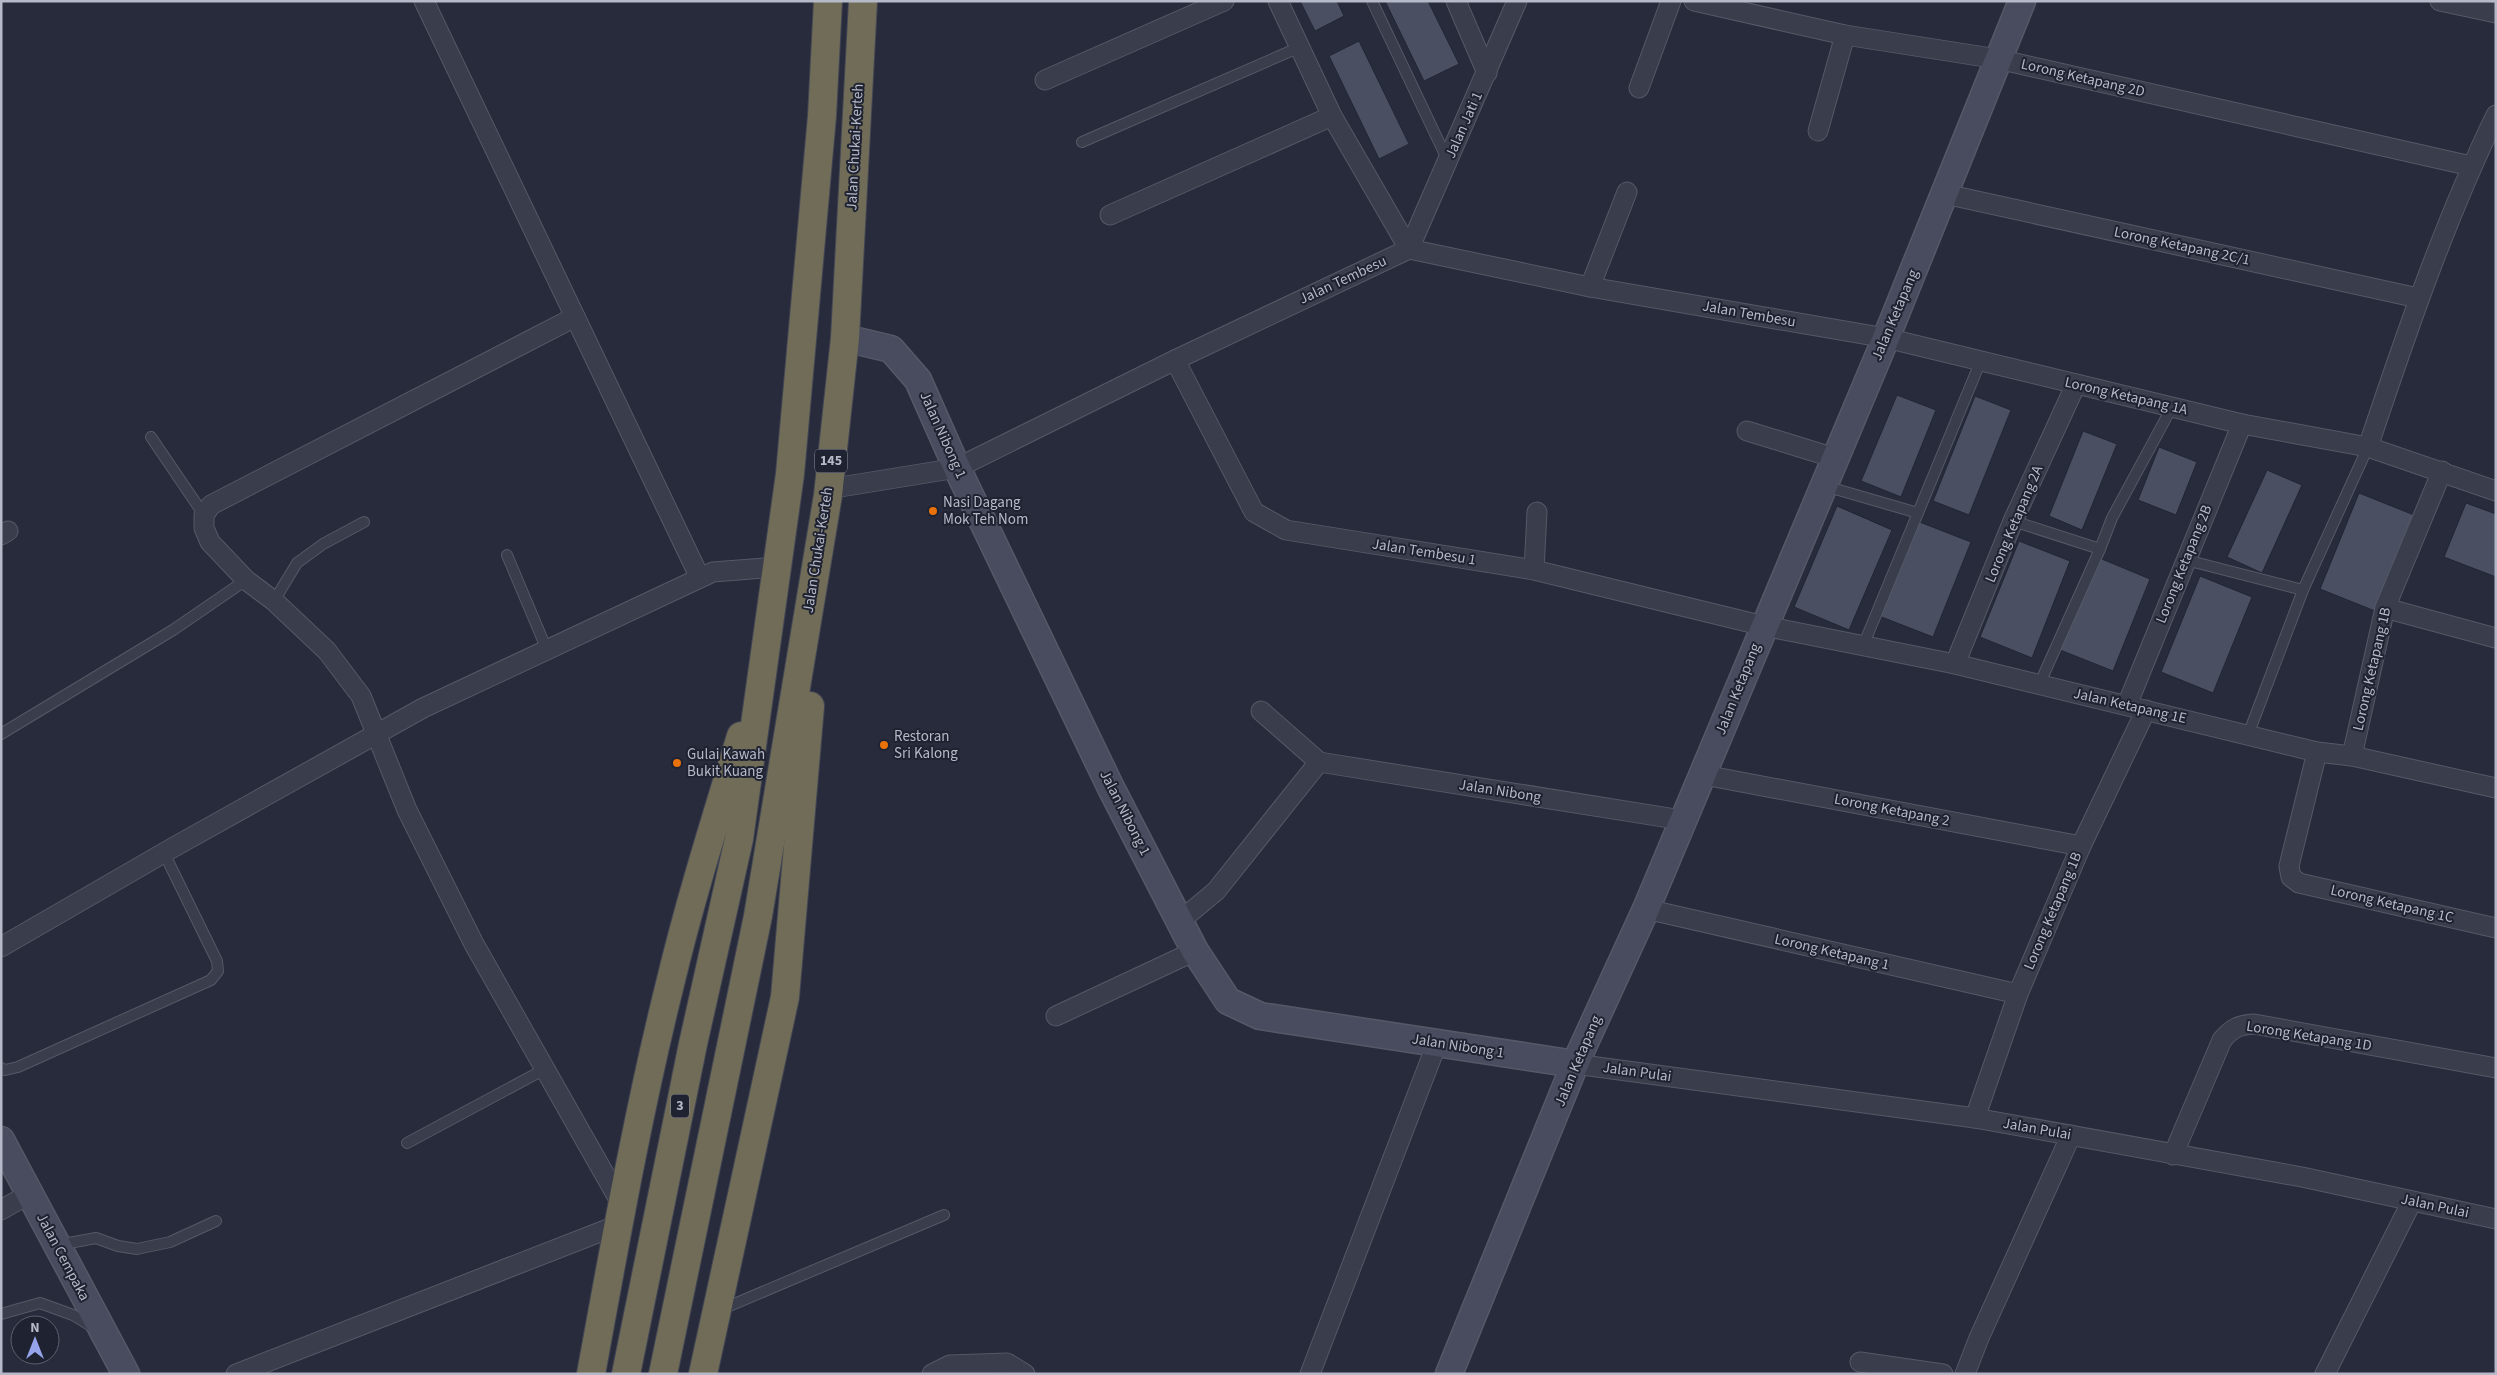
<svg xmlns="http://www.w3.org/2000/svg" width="2497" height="1375" font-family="'Source Sans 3',sans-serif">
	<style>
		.building { fill: #4b4f62; stroke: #212533 }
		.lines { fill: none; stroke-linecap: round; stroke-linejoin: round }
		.lane-casing { stroke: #555967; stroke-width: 12 }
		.street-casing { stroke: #555967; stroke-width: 21 }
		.secondary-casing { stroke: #555967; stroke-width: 29 }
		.highway-casing { stroke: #424654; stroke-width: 30 }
		.lane { stroke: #3a3e4c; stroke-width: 10 }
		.street { stroke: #3a3e4c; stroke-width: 19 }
		.secondary { stroke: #494c5e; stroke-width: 26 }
		.highway { stroke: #716c58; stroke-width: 28 }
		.food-dot { fill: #e8710a; stroke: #1f2331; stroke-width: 2 }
		.labels { text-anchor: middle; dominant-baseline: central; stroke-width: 4; stroke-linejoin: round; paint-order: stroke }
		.shield { fill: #1f2331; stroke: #898c9a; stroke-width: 1 }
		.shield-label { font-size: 14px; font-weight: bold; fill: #b6b9c7 }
		.street-label { font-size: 15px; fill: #b6b9c7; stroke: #1f2331 }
		.poi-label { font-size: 15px; fill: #b6b9c7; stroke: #1f2331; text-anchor: start }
	</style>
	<rect width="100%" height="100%" fill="#272b3b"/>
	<!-- building -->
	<g class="building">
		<polygon points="1300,1 1337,1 1344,16 1315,31"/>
		<polygon points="1385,1 1428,1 1459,64 1424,81"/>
		<polygon points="1359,41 1409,144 1379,159 1329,56"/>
		<polygon points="1897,395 1936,410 1901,497 1861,481"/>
		<polygon points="1975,396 2011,410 1969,515 1933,501"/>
		<polygon points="2083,431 2117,444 2082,530 2049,516"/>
		<polygon points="2159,447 2197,462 2176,515 2138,500"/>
		<polygon points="2267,470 2302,485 2262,573 2227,557"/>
		<polygon points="2359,493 2414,515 2375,611 2320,589"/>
		<polygon points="2466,503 2496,514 2496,577 2444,557"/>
		<polygon points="1837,506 1892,530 1849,630 1794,607"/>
		<polygon points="1917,521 1971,542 1933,637 1879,616"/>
		<polygon points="2019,541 2070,561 2032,658 1980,637"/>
		<polygon points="2097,557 2150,579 2113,671 2060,650"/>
		<polygon points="2200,576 2252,597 2213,693 2161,672"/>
	</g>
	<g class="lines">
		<defs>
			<g id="lane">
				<polyline points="1372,1 1448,161"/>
				<polyline points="1082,142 1300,47"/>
				<polyline points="151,437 204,515"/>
				<polyline points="1825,486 1918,513"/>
				<polyline points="2013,521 2100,549 2112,518 2172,407"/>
				<polyline points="507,555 547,650"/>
				<polyline points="2186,560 2303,590 2368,447"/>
				<polyline points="274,601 297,563 323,544 364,522"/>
				<polyline points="1863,646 1977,370"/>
				<polyline points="2039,685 2100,549"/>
				<polyline points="1,734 173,630 246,580"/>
				<polyline points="2248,735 2303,590"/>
				<polyline points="1,1068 5,1070 18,1067 211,980 218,971 217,961 164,853"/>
				<polyline points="407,1143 545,1069"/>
				<polyline points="58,1245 96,1238 118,1246 137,1249 170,1242 216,1221"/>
				<polyline points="720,1310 944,1215"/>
				<polyline points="1,1314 40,1303 73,1315 94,1328"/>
			</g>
			<g id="street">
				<polyline points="424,1 700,578"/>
				<polyline points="1278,1 1332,116 1409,249"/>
				<polyline points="1456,1 1487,73"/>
				<polyline points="1694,1 1845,35 1998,59 2471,166"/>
				<polyline points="2440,1 2496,13"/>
				<polyline points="1045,80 1224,1"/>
				<polyline points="1639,88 1671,1"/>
				<polyline points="1818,131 1845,35"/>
				<polyline points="1945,194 2418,298"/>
				<polyline points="1110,215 1332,116"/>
				<polyline points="1409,249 1517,1"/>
				<polyline points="1590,287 1627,192"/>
				<polyline points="575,317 211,505 204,515 204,528 210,542 246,580 274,601 327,651 361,696 407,810 474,944 622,1205"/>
				<polyline points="1175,360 1254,512 1286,530 1534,570 1764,626 1955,664 2317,752 2352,756 2496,788"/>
				<polyline points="1747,431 1835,458"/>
				<path d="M2368,447C2406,334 2444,222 2496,115"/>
				<polyline points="828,489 957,468 1175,360 1409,249 1590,287 1886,338 2242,424 2368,447 2496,491"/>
				<polyline points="1,535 8,531"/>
				<polyline points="1534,570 1537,512"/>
				<polyline points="2385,608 2496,638"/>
				<polyline points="1955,664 2013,521 2076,384"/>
				<polyline points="2127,705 2242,424"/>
				<polyline points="1261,711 1319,762"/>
				<polyline points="2317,752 2289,866 2291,877 2299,883 2496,928"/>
				<polyline points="2352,756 2385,608 2442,471"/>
				<polyline points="1319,762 1682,820"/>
				<polyline points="1704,775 2081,846"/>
				<polyline points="1646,909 2018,994"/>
				<polyline points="1180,921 1216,891 1319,762"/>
				<polyline points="1,947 174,847 423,708 713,572 778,567"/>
				<polyline points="1056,1016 1195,951"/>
				<polyline points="1575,1064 1975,1118 2302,1177 2496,1219"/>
				<polyline points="1975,1118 2018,994 2081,846 2146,710"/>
				<path d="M2173,1155L2222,1040C2232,1028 2239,1025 2254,1024L2496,1068"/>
				<polyline points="1,1210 29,1194"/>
				<polyline points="1860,1362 1943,1374"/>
				<polyline points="236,1374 618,1225"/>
				<polyline points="932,1374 950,1365 1007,1363 1025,1374"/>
				<polyline points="1310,1374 1437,1043"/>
				<polyline points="1965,1374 1979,1338 2071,1135"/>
				<polyline points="2325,1374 2412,1201"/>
			</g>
			<g id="secondary">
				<polyline points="845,338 891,349 918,380 957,468 1111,788 1195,951 1228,1001 1260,1016 1575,1064"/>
				<polyline points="1,1140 126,1374"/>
				<polyline points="1449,1374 1575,1064 1646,909 1886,338 2022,1"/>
			</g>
			<g id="highway">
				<path d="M591,1374C615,1243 638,1112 670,984C690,900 716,818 741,736"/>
				<polyline points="626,1374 693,1044 739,839 790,474 822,116 828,1"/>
				<polyline points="663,1374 758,916 828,495 845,338 863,1"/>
				<polyline points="703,1374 785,997 810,706"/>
			</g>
		</defs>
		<!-- lane casing -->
		<use href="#lane" class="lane-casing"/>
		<!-- street casing -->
		<use href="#street" class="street-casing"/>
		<!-- secondary casing -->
		<use href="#secondary" class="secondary-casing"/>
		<!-- highway casing -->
		<use href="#highway" class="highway-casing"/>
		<!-- lane -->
		<use href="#lane" class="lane"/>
		<!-- street -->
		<use href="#street" class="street"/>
		<!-- secondary -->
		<use href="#secondary" class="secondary"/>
		<!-- highway -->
		<use href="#highway" class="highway"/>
	</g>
	<!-- markers -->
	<g class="food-dot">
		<circle cx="933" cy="511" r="5"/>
		<circle cx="884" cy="745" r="5"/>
		<circle cx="677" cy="763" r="5"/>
	</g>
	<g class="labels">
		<!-- shield labels -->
		<g class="shield">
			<rect x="815" y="449.5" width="32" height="23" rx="4"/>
			<rect x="671" y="1094.5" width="18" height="23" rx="4"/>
		</g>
		<g class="shield-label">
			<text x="831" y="461">145</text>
			<text x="680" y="1106">3</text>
		</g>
		<!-- street labels -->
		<g class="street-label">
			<text transform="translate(2083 78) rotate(13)">Lorong Ketapang 2D</text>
			<text transform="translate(1464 125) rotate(-66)">Jalan Jati 1</text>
			<text transform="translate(855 147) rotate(-87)">Jalan Chukai-Kerteh</text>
			<text transform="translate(2182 246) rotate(12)">Lorong Ketapang 2C/1</text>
			<text transform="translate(1343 280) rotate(-25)">Jalan Tembesu</text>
			<text transform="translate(1749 314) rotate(10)">Jalan Tembesu</text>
			<text transform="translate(1895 315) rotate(-67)">Jalan Ketapang</text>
			<text transform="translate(2126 396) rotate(13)">Lorong Ketapang 1A</text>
			<text transform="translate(943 435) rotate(66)">Jalan Nibong 1</text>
			<text transform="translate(2014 524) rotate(-67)">Lorong Ketapang 2A</text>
			<text transform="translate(818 550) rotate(-81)">Jalan Chukai-Kerteh</text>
			<text transform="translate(1424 552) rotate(9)">Jalan Tembesu 1</text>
			<text transform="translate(2184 564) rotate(-68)">Lorong Ketapang 2B</text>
			<text transform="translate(2372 669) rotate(-77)">Lorong Ketapang 1B</text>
			<text transform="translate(1738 689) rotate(-68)">Jalan Ketapang</text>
			<text transform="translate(2130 706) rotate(13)">Jalan Ketapang 1E</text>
			<text transform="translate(1500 791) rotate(9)">Jalan Nibong</text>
			<text transform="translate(1892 810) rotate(11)">Lorong Ketapang 2</text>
			<text transform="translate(1125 813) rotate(63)">Jalan Nibong 1</text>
			<text transform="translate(2392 904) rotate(13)">Lorong Ketapang 1C</text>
			<text transform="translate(2053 911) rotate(-67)">Lorong Ketapang 1B</text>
			<text transform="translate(1832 952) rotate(13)">Lorong Ketapang 1</text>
			<text transform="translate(2309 1036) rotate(9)">Lorong Ketapang 1D</text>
			<text transform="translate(1458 1046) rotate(9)">Jalan Nibong 1</text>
			<text transform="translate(1578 1061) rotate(-67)">Jalan Ketapang</text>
			<text transform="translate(1637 1072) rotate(8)">Jalan Pulai</text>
			<text transform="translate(2037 1129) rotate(10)">Jalan Pulai</text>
			<text transform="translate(2435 1206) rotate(12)">Jalan Pulai</text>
			<text transform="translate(63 1257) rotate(62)">Jalan Cempaka</text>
		</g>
		<!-- poi labels -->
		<g class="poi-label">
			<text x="943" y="502">Nasi Dagang<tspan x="943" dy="17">Mok Teh Nom</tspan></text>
			<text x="894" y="736">Restoran<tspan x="894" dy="17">Sri Kalong</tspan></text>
			<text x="687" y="754">Gulai Kawah<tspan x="687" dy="17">Bukit Kuang</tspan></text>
		</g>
	</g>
	<!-- border -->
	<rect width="2497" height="1375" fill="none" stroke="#b6b9c7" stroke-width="5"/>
	<!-- north arrow -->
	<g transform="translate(35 1340)"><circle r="24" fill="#1f2331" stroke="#5b5f6d"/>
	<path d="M0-4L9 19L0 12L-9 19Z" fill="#96a4ec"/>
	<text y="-8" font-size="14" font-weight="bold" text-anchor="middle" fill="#b6b9c7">N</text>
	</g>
</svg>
